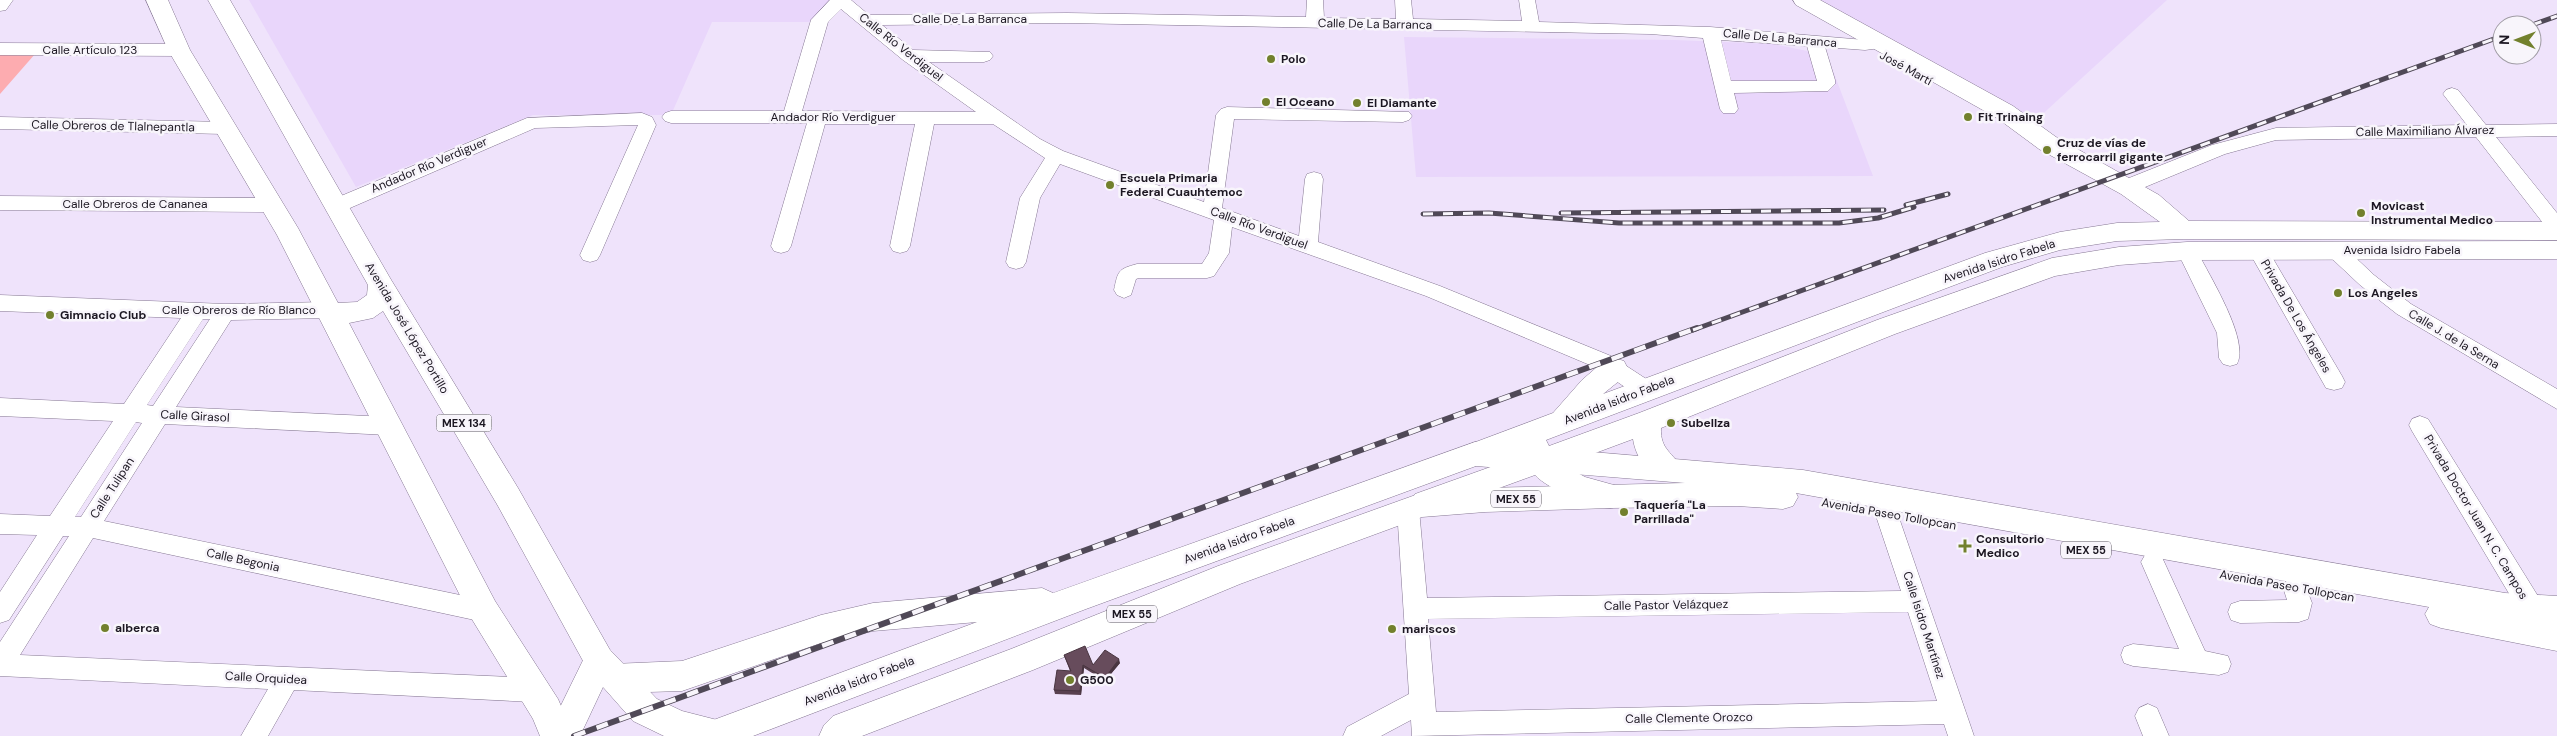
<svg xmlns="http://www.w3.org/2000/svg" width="2557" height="736" font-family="'DM Sans',sans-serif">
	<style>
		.built { fill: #e9d6fb }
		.green { fill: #fdacb0 }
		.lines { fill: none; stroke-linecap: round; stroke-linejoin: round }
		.minor-casing { stroke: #867893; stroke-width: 1 }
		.major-casing { stroke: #867893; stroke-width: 1 }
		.highway-casing { stroke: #867893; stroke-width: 1 }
		.minor { fill: #fff; fill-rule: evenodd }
		.major { fill: #fff; fill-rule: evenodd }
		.highway { fill: #fff; fill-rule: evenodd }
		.rail-far1-casing { stroke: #504957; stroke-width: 5 }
		.rail-casing { stroke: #504957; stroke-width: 6 }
		.rail-far1 { stroke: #f8f5fb; stroke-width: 3; stroke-dasharray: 10; stroke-linecap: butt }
		.rail { stroke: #f8f5fb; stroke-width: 4.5; stroke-dasharray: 12; stroke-linecap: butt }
		.wall { fill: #59414f }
		.shaded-wall { fill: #483540 }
		.building { fill: #674c5c; stroke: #483540 }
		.poi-dot { fill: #72802d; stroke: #f8f5fb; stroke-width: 2 }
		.labels { text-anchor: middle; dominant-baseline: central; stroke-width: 5; stroke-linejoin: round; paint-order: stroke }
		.shield { fill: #f8f5fb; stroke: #5e5a63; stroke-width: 1 }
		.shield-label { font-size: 11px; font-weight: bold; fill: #1c1722 }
		.street-label { font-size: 12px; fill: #1c1722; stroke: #f8f5fb }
		.poi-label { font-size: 12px; font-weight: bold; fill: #1c1722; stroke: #f8f5fb; text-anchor: start }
	</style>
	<rect width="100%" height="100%" fill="#efe3fb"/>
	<!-- built -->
	<g class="built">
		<polygon points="249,0 839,0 820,11 810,22 712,22 671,115 533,115 356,187"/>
		<polygon points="1820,0 2167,0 2035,121"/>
		<polygon points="1404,37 1675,40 1773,44 1827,55 1873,176 1416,177"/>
	</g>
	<!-- green -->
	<polygon class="green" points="0,54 35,54 0,94"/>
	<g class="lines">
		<defs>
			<g id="minor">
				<polygon points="0,0 13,0 6,10 0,11"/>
				<path d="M830,0H851L869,15L1067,13L1306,17L1307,0H1323L1324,18L1396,19L1395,0H1411L1413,19L1522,21L1519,0H1535L1539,22L1710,27L1865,40L1888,39L1891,43L1888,47L1865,50L1825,47L1835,80V84L1828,91L1734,93L1738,109L1735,113H1723L1720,109L1703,38L1650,34L1067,23L882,25L913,50L990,52L993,56L990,60L984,62H929L1040,139L1063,151L1204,202L1216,115L1221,109L1227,107L1409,112L1412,116L1409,120L1403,122L1234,119L1222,208L1299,236L1305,179L1307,174L1314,172L1321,174L1323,179L1318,242L1440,286L1611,356L1654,384L1657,390L1654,396L1646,398L1638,396L1597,368L1426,296L1232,227L1229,253L1214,276L1207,278H1139L1136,279L1131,295L1124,298L1117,295L1114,290C1118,271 1118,269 1137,264H1202L1209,253L1214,220L1060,164L1040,198L1026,262L1023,267L1016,269L1009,267L1006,262L1020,198L1045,158L993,124H934L910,246L907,251L900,253L893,251L890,246L915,124H825L791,246L788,251L781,253L774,251L771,246L807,123H671L665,121L662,117L665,113L671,111H784L811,20ZM841,9L903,60L976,112L802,111L828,22ZM1721,40L1807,46L1817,81H1731Z"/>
				<polygon points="0,43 179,44 185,46 188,50 185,54 179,56 0,55"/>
				<polygon points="2452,88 2458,90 2486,125 2557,124 2557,136 2496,137 2557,213 2557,234 2550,232 2476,137 2276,140 2225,154 2133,192 2126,194 2119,192 2116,187 2119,182 2212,145 2276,128 2467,125 2443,94 2446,90"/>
				<polygon points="642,113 652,117 656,125 600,255 597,260 590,262 583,260 580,255 638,125 535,128 343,211 336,213 329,211 326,206 329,201 527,118"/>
				<polygon points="0,117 225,122 231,124 234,128 231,132 225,134 0,129"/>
				<polygon points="0,196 270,198 277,200 280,205 277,210 270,212 0,210"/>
				<polygon points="2258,243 2265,245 2342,376 2345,382 2342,388 2334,390 2326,388 2248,250 2251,245"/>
				<polygon points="2335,243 2342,245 2374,275 2411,304 2557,389 2557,409 2397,314 2360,285 2328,255 2325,250 2328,245"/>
				<path d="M2187,244L2194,246L2197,251C2209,275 2250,340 2237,364L2230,366L2223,364L2219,358L2217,333L2177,251L2180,246Z"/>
				<path d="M0,295L225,304L328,302L335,305L338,310L335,315L328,318L231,320L176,407L389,417L397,420L400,426L397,432L389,435L165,424L104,521L484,600L493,603L496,611L493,619L484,622L93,538L20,655L533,678L542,682L546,690L542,698L533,702L294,690L268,736H241L268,689L0,676V642L69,536H63L9,620L0,623V592L37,535L0,534V514L50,516L113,421L0,416V398L124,404L181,318L0,311ZM203,319H210L153,406L147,405ZM136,422L142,423L81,517H75Z"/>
				<polygon points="2420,416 2428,419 2541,601 2544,609 2541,617 2532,620 2523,617 2412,431 2409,425 2412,419"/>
				<path d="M1408,499L1416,502L1419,509L1427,598L1901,591L1875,513L1879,506L1887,503L1895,506L1974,736H1948L1944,724L1412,736L1411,720L1381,736H1343L1347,727L1409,694L1397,509L1400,502ZM1908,612L1937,701L1436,712L1428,619Z"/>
				<polygon points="2153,552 2161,555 2205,651 2228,656 2231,664 2228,672 2219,675 2133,666 2124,663 2121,655 2124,647 2133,644 2179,649 2141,562 2145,555"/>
				<polygon points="2295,577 2303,580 2312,603 2308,619 2299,622 2240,623 2231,620 2228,612 2231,604 2240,601 2287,600 2283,587 2287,580"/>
				<polygon points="2148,704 2157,708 2169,736 2143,736 2135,716 2139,708"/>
			</g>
			<g id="major">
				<polygon points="146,0 168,0 190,50 298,228 338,303 357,302 367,295 368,285 208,0 230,0 390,278 518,488 610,650 657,699 682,711 729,723 733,736 664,736 633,721 588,670 498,506 383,311 373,318 349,323 495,601 558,699 574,736 540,736 533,719 473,621 277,235 168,50"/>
				<path d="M1793,0H1820L2013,106L2056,137L2159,195L2189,221L2557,222V240L2183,239L2117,241L2060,250L2002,267L1546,440L1549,446L1639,413L1877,320L2052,258L2119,247L2187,242L2557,241V259L2187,260L2119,265L2055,276L1895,334L1661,428C1660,450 1673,452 1682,469L1677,477C1654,486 1636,460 1633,439L1563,465L1585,477L1621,487L1626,496L1621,505C1618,506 1614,508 1610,508C1591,508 1548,489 1535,475L1425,515L1415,512L1410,503L1415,494L1524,455L1521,449L1475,466L1465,462L1461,454L1465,446L1553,413L1582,380L1604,361L1614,358L1624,361L1628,369L1624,377L1603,394L1985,253L2060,232L2117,223L2160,222L2121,194L2039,149L1997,118L1796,5Z"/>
			</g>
			<polygon id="highway" points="1475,442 1803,470 2505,593 2557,596 2557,651 2441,628 2430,624 2425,614 2429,607 1796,493 1798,497 1793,506 1783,509 1737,506 1611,508 1485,512 1422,517 1240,584 1033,670 862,736 819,736 824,725 833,716 1011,649 1218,566 1421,493 1485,488 1685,483 1476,466 1086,609 753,736 695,736 700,725 977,622 873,631 821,643 682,691 615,693 603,687 580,736 546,736 588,650 599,645 610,650 615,660 613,664 682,661 821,615 873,603 1042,588 1053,593"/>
		</defs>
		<!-- minor casing -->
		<use href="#minor" class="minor-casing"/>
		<!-- major casing -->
		<use href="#major" class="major-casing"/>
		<!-- highway casing -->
		<use href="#highway" class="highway-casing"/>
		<!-- minor -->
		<use href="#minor" class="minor"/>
		<!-- major -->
		<use href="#major" class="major"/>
		<!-- highway -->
		<use href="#highway" class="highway"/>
		<defs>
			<g id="rail-far1">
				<polyline points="2532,25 2557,16"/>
				<polyline points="1906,205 1948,194"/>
				<polyline points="1561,213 1884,210"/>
				<polyline points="1423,214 1489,213 1619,223 1839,223 1878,218 1914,207"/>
				<polyline points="1693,330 2502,36"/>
			</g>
			<polyline id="rail" points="574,736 1697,328"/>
		</defs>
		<!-- rail-far1 casing -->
		<use href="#rail-far1" class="rail-far1-casing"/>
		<!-- rail casing -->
		<use href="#rail" class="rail-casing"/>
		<!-- rail-far1 -->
		<use href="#rail-far1" class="rail-far1"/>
		<!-- rail -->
		<use href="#rail" class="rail"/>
	</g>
	<!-- wall -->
	<polygon class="wall" points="1064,655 1093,665 1120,663 1105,681 1084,668 1081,695 1055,694 1054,690 1070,671"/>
	<!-- shaded-wall -->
	<g class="shaded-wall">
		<polygon points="1119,659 1120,663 1105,681 1105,678"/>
		<polygon points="1083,665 1084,668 1081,695 1080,691"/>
	</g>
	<!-- building -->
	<polygon class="building" points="1085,646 1093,665 1105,650 1119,659 1105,678 1083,665 1080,691 1054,690 1057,670 1071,671 1064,655"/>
	<!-- markers -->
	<g class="poi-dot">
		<circle cx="1271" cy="59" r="5"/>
		<circle cx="1266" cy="102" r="5"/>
		<circle cx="1357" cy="103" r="5"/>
		<circle cx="1968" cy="117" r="5"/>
		<circle cx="2047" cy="150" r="5"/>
		<circle cx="1110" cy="185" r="5"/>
		<circle cx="2361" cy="213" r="5"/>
		<circle cx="2338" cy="293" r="5"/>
		<circle cx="50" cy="315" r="5"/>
		<circle cx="1671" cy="423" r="5"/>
		<circle cx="1624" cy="512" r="5"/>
		<path d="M1962.5 538.5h5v5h5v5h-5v5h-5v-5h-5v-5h5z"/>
		<circle cx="105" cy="628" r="5"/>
		<circle cx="1392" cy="629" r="5"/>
		<circle cx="1070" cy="680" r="5"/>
	</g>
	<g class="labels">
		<!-- shield labels -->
		<g class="shield">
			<rect x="436.5" y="414.5" width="55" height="17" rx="4"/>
			<rect x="1491" y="490.5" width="50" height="17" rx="4"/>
			<rect x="2061" y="541.5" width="50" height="17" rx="4"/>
			<rect x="1107" y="605.5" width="50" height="17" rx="4"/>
		</g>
		<g class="shield-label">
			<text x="464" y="423">MEX 134</text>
			<text x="1516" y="499">MEX 55</text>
			<text x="2086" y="550">MEX 55</text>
			<text x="1132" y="614">MEX 55</text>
		</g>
		<!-- street labels -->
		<g class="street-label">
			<text x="970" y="19">Calle De La Barranca</text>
			<text transform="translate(1375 24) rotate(1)">Calle De La Barranca</text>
			<text transform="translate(1780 38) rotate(5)">Calle De La Barranca</text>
			<text transform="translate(901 47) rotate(38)">Calle Río Verdiguel</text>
			<text x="90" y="50">Calle Artículo 123</text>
			<text transform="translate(1906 68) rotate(29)">José Martí</text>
			<text x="833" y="117">Andador Río Verdiguer</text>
			<text transform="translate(113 126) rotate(1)">Calle Obreros de Tlalnepantla</text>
			<text transform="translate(2425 131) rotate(-1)">Calle Maximiliano Álvarez</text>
			<text transform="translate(429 165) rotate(-23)">Andador Río Verdiguer</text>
			<text x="135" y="204">Calle Obreros de Cananea</text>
			<text transform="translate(1259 228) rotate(20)">Calle Río Verdiguel</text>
			<text x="2402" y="250">Avenida Isidro Fabela</text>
			<text transform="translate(1999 261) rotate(-18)">Avenida Isidro Fabela</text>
			<text x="239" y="310">Calle Obreros de Río Blanco</text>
			<text transform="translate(2296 316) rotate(60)">Privada De Los Ángeles</text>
			<text transform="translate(407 328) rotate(59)">Avenida José López Portillo</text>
			<text transform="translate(2454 339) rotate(31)">Calle J. de la Serna</text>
			<text transform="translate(1619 400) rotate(-21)">Avenida Isidro Fabela</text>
			<text transform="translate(195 416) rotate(3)">Calle Girasol</text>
			<text transform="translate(112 488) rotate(-57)">Calle Tulipan</text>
			<text transform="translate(1889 514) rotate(10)">Avenida Paseo Tollopcan</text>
			<text transform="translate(2476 517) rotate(59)">Privada Doctor Juan N. C. Campos</text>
			<text transform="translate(1239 540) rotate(-20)">Avenida Isidro Fabela</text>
			<text transform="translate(243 560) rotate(12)">Calle Begonia</text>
			<text transform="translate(2287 586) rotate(10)">Avenida Paseo Tollopcan</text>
			<text transform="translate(1666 605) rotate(-1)">Calle Pastor Velázquez</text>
			<text transform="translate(1924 625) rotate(72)">Calle Isidro Martínez</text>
			<text transform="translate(266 678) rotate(3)">Calle Orquidea</text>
			<text transform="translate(859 681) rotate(-21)">Avenida Isidro Fabela</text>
			<text transform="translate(1689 718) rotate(-1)">Calle Clemente Orozco</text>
		</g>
		<!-- poi labels -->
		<g class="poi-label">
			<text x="1281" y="59">Polo</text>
			<text x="1276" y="102">El Oceano</text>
			<text x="1367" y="103">El Diamante</text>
			<text x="1978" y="117">Fit Trinaing</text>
			<text x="2057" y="143">Cruz de vías de<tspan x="2057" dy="14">ferrocarril gigante</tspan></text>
			<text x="1120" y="178">Escuela Primaria<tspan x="1120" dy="14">Federal Cuauhtemoc</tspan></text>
			<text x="2371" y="206">Movicast<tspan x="2371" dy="14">Instrumental Medico</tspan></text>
			<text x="2348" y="293">Los Angeles</text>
			<text x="60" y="315">Gimnacio Club</text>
			<text x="1681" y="423">Subellza</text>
			<text x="1634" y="505">Taquería "La<tspan x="1634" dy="14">Parrillada"</tspan></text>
			<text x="1976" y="539">Consultorio<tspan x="1976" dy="14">Medico</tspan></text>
			<text x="115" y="628">alberca</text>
			<text x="1402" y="629">mariscos</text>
			<text x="1080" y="680">G500</text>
		</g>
	</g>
	<!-- north arrow -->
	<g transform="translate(2517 40) rotate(271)"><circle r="24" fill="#f8f5fb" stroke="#a09ca4"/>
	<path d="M0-4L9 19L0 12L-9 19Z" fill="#72802d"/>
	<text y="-8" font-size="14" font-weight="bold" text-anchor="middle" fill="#1c1722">N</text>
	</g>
</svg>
